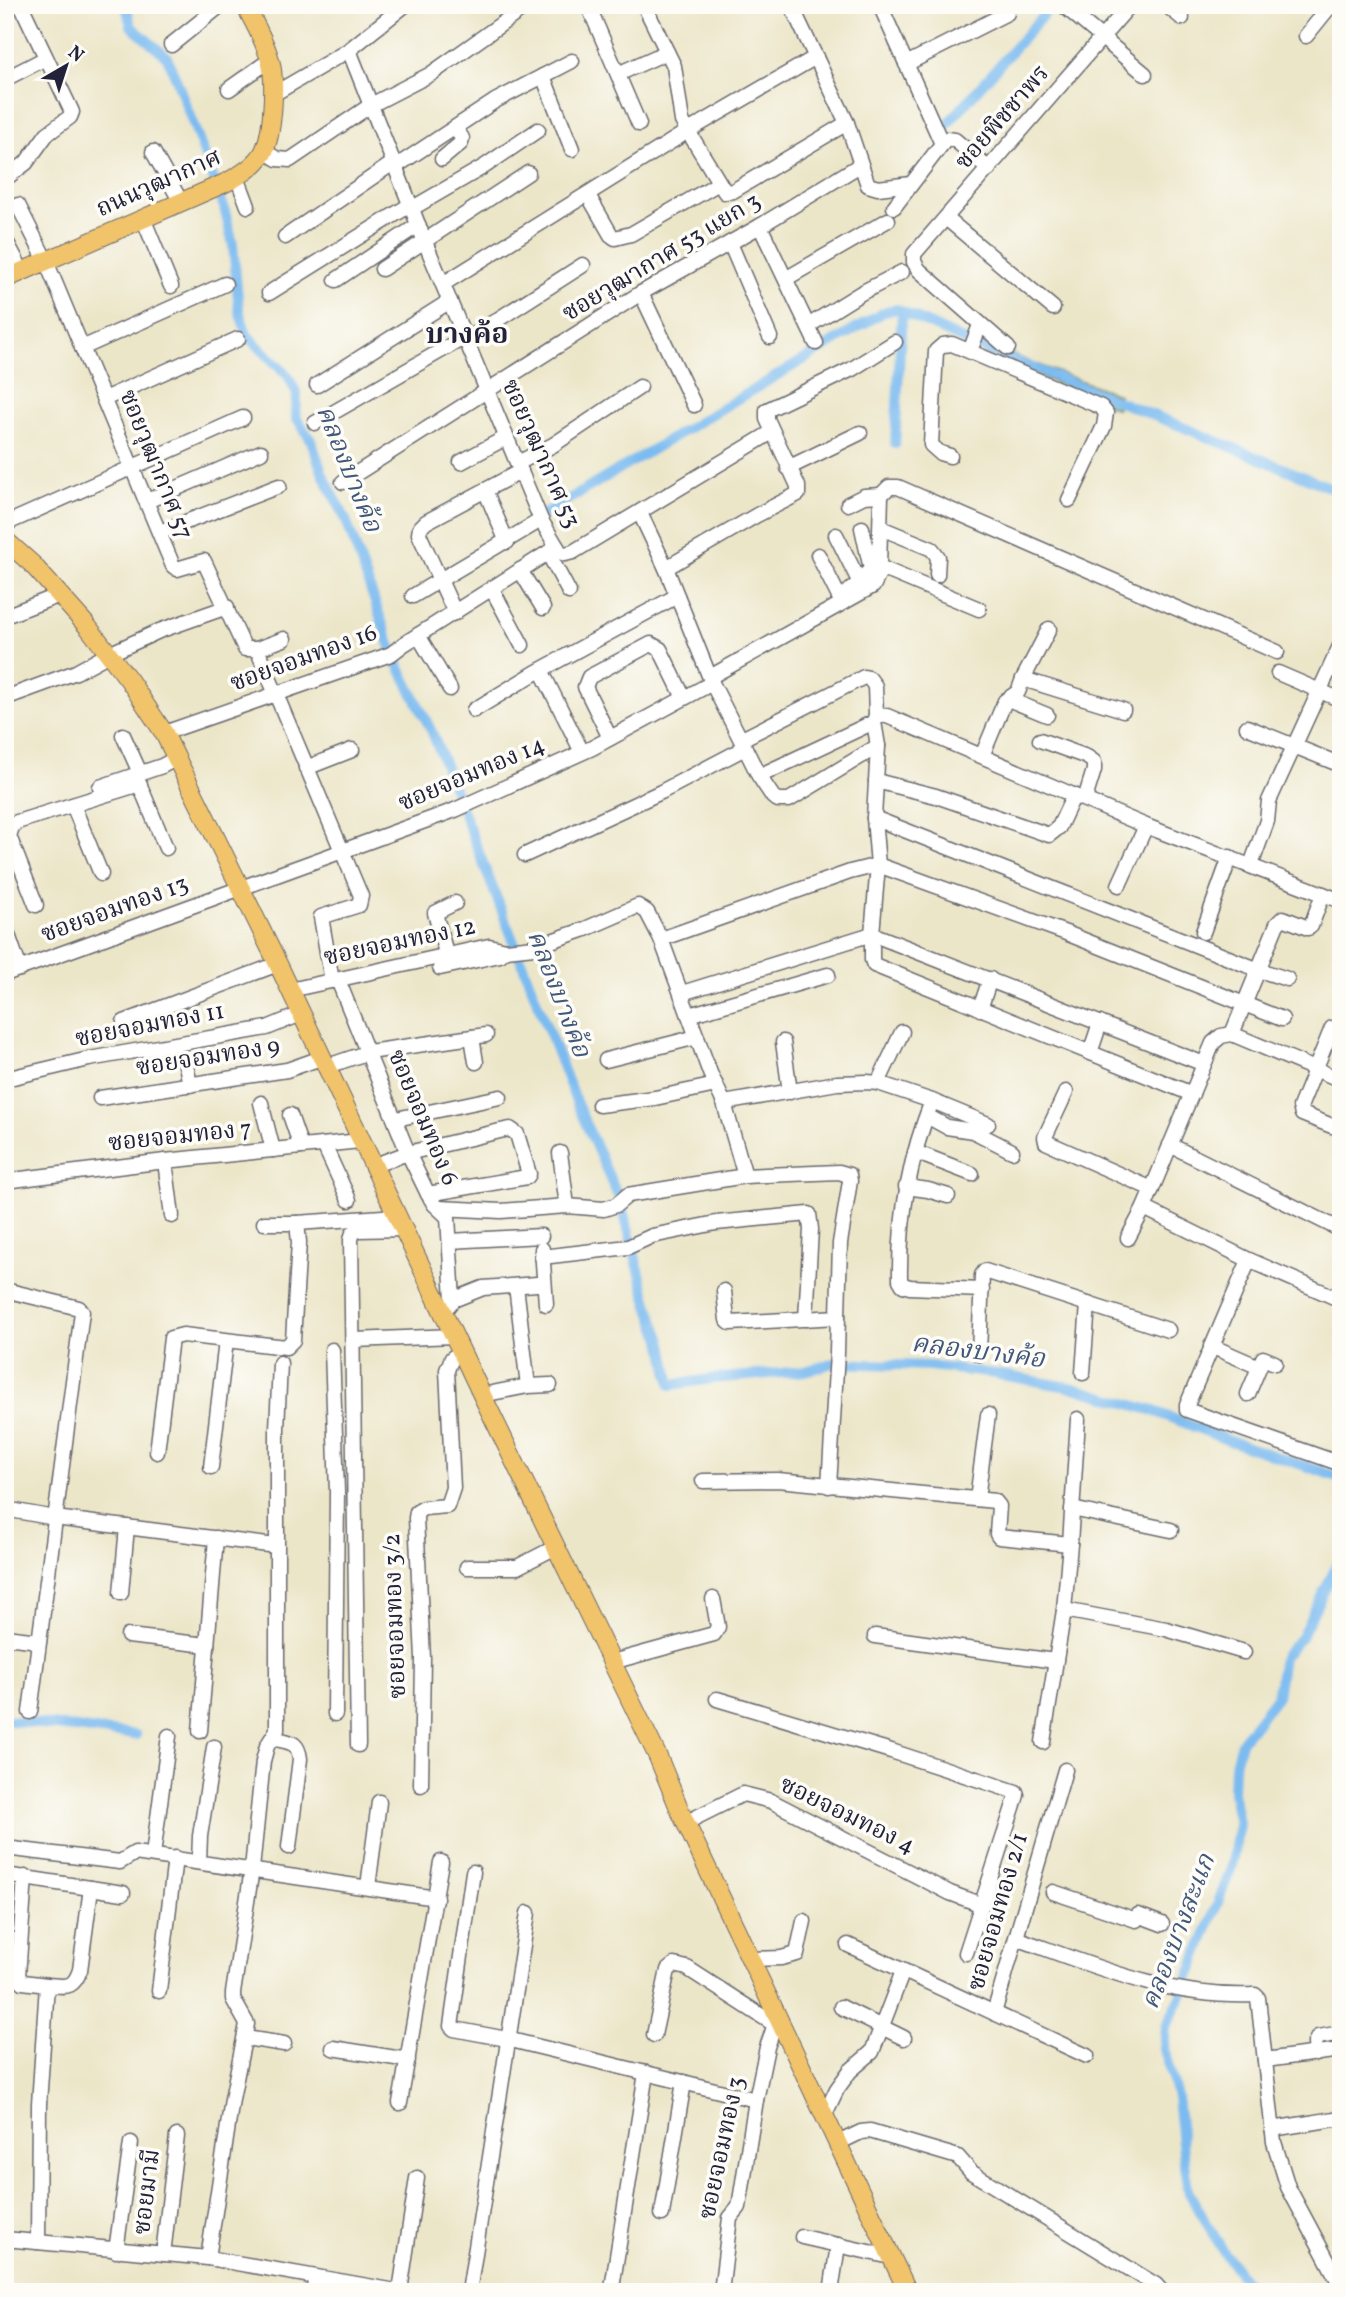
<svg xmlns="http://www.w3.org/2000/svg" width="1346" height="2297" font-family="Vollkorn,'Noto Serif Thai',serif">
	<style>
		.green { fill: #a8d987; stroke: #657e61; stroke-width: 2 }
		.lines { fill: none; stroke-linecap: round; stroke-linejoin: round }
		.canal { stroke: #7cbbf0; stroke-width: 10 }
		.minor-casing { stroke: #69676d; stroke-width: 17 }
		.major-casing { stroke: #69676d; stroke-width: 20 }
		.minor { stroke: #fff; stroke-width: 14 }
		.major { stroke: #f1c36a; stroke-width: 18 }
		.labels { text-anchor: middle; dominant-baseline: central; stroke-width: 7; stroke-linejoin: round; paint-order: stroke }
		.street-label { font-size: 24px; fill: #22223b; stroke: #fdfcf7 }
		.water-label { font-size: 26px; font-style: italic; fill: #42587a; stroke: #fdfcf7 }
		.quarter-label { font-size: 28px; font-weight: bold; fill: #22223b; stroke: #fdfcf7 }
	</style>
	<rect width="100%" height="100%" fill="#fdfcf7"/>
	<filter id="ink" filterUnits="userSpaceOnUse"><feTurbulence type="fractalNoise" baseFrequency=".0143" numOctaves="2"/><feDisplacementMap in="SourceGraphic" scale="14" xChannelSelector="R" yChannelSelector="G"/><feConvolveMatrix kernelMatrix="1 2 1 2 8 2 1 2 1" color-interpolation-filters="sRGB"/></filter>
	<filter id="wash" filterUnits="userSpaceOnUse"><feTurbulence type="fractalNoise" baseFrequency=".00686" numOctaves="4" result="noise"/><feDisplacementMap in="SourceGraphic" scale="28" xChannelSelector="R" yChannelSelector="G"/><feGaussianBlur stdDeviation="1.57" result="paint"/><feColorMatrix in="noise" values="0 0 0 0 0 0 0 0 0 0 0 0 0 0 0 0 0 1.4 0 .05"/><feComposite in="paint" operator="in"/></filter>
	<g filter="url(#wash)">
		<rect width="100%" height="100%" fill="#ece6c9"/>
		<!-- green -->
		<polygon class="green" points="986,343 1027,361 1119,395 1116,408 983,353"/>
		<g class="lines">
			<!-- canal -->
			<g class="canal">
				<polyline points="126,5 131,26 167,57 177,81 224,207 233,245 239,310 247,335 288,376 297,394 296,417 311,440 322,472 346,520 394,656 432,732 577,1104 621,1203 647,1300 663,1344 671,1385 711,1379 805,1371 833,1363 930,1366 995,1374 1074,1388 1154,1411 1230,1441 1341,1478"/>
				<polyline points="945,127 1052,5"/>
				<polyline points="980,347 1163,419 1341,492"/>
				<polyline points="895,444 902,312"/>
				<polyline points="544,514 884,312 897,309 965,341"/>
				<polyline points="5,1720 136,1735"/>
				<polyline points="1253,2292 1224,2252 1189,2193 1185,2171 1177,2097 1164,2049 1166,2026 1182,1995 1231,1869 1239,1824 1233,1792 1234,1767 1241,1742 1277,1696 1283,1657 1301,1637 1341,1557"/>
			</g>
		</g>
	</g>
	<g filter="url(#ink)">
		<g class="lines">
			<defs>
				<g id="minor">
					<polyline points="588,5 639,124"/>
					<polyline points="644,5 674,66 682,121 725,192 733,191 847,123"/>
					<polyline points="791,5 847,123 868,185 878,188 911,184"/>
					<polyline points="880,5 942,144 946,139 955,140 989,169"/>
					<polyline points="1063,5 1145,74"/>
					<polyline points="1166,5 1182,18"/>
					<polyline points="1306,36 1331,5"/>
					<polyline points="171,45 221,5"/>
					<polyline points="349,50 425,242 541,520 560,552 565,554 573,552 772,432"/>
					<polyline points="906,64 1007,13"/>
					<polyline points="618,74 667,52"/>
					<polyline points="543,76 572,149"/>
					<polyline points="5,79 46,58"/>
					<polyline points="229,89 270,60"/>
					<polyline points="272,95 349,50 405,5"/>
					<polyline points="264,151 277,159 290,160 371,105 431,74 528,5"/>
					<polyline points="153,152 181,202"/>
					<polyline points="442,159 461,143 462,138 455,128"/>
					<polyline points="395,167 495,101 572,61"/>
					<polyline points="237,177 248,206"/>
					<polyline points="5,179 26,163 47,134 70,117 72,112 21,5"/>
					<polyline points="588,195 611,235 615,238 631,234 719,183"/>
					<polyline points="18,205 46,261 173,566 177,569 204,561 245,649 257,649 284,639"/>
					<polyline points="894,207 942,144"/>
					<polyline points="411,209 485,166 538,130"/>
					<polyline points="143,218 171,286"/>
					<polyline points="947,219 1053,308"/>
					<polyline points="760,226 816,343"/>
					<polyline points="285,237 393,163"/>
					<polyline points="5,239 22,271"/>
					<polyline points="730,243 770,337"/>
					<polyline points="382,269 528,173"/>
					<polyline points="787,278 888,220"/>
					<polyline points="336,280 418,225"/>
					<polyline points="443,284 688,131 816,57"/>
					<polyline points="269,293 410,205"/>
					<polyline points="641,293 694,405"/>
					<polyline points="808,326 861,293 902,272"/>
					<polyline points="466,340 583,265"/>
					<polyline points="82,348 225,284"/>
					<polyline points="1008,348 919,270 914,262 914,254 1130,5"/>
					<polyline points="970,351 980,325"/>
					<polyline points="317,385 450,301"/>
					<polyline points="104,399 238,339"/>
					<polyline points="315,423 465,337"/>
					<polyline points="950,456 940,453 931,445 936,351 943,345 952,344 1101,407 1106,413 1104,426 1069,500"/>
					<polyline points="461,462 507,437"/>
					<polyline points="518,463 553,445 640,387"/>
					<polyline points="788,468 860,433"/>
					<polyline points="343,482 641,293 760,226 860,165"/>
					<polyline points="485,490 507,542"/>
					<polyline points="147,501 261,452"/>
					<polyline points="848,504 864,496 881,495"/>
					<polyline points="640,513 666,568 712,683 745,748 759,776 773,797 778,800 789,800 878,746"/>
					<polyline points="5,524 243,418"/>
					<polyline points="881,528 932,549 938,557 937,575"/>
					<polyline points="160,532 279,486"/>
					<polyline points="836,535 859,581"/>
					<polyline points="548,553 569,592"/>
					<polyline points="818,555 839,597"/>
					<polyline points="879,567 979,609"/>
					<polyline points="666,568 757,515 798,494 798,486 767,419 767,410 852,369 895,342"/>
					<polyline points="520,570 543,608"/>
					<polyline points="492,589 522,645"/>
					<path d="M845,594C857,587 862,578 871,569L862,528"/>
					<polyline points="413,596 541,520"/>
					<polyline points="455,613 419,534 420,528 426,522 521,471"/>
					<polyline points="5,616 60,595"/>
					<polyline points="418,635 450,689"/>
					<polyline points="257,649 361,896 359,905 321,917 332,981"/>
					<polyline points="541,670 582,752"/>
					<polyline points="1278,673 1341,700"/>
					<polyline points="710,677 873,586 878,576 879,567 881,495 889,487 898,487 1277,652"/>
					<polyline points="1023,679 1049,629"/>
					<polyline points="5,698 76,672 109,654 159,631 227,607"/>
					<polyline points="1008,699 1047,715"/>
					<polyline points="474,710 535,673 677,596"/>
					<polyline points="876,715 887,716 1146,826 1341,901"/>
					<polyline points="1247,727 1341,765"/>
					<polyline points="164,733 391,654 404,644 557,547"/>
					<polyline points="123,735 140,773"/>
					<polyline points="610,738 585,687 589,677 651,644 660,649 683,696"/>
					<polyline points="742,739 864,677 869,678 875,686 876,715 874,722 878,746 874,818 878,865 872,934 872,960 874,965 1192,1094"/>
					<polyline points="1040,740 1087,757 1094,762 1094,770 1085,799"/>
					<polyline points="982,756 1005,701 1018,692 1023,679 1123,710"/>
					<polyline points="306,768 352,750"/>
					<polyline points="136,776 166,848"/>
					<polyline points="759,776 874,722"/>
					<polyline points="876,781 936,796 1049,835 1059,827 1074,795"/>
					<polyline points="100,787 162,766 177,758"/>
					<polyline points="73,805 101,874"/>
					<polyline points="874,818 1259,970 1287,979"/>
					<polyline points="525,855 661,792 745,748"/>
					<polyline points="1251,865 1267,821 1269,801 1341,644"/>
					<polyline points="1119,885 1146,826"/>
					<polyline points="36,905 9,836 12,827 17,822 140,784"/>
					<polyline points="6,929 20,969"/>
					<polyline points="1203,932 1230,857"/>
					<polyline points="661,939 850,872 878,865 1066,933 1282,1019"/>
					<polyline points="447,957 435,913 455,903"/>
					<polyline points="440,968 500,955 506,950"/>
					<polyline points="5,974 455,810 592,748 712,683"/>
					<polyline points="338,980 408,1153 428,1194 434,1204 448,1217 453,1300 443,1312"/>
					<polyline points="290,990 489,946 506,950 534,947 583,930 638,906 647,912 661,939 710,1073 724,1103 745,1176"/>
					<polyline points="682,993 872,934 1204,1064"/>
					<polyline points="980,1009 990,979"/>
					<polyline points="689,1015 828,975"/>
					<polyline points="124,1022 278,964"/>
					<polyline points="1232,1034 1277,924 1283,918 1308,928 1311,926 1323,894"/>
					<polyline points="472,1037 476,1062"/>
					<polyline points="783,1042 790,1092"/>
					<polyline points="1090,1053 1100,1023"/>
					<polyline points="185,1060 190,1085"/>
					<polyline points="606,1060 697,1037"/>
					<polyline points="325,1067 369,1052 486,1035"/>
					<polyline points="5,1079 89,1059 267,1028 301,1014"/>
					<polyline points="878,1083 902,1032"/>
					<polyline points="1066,1092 1045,1137 1046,1142 1152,1189"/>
					<polyline points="100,1098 287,1070 321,1058"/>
					<polyline points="932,1101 988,1124"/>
					<polyline points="261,1103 273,1150"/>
					<path d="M724,1103L837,1083L867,1082L878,1083L932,1101C909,1159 899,1218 900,1280L903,1285L910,1287L982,1290"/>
					<polyline points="599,1105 655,1098 716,1085"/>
					<polyline points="290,1115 301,1147"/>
					<polyline points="927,1116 947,1127 973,1131 1012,1151"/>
					<polyline points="396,1119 500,1097"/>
					<polyline points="1332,1126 1302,1114 1300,1107 1332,1028"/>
					<polyline points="324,1145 349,1200"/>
					<polyline points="1170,1145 1341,1230"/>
					<polyline points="915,1152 972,1174"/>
					<polyline points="560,1153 567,1206"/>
					<polyline points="165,1161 172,1216"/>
					<polyline points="372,1166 408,1153 500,1131 510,1129 517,1134 529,1174 527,1177 428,1194"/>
					<polyline points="5,1181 165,1161 360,1141"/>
					<polyline points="906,1187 928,1190 948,1196"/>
					<polyline points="439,1208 501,1211 567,1206 604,1209 616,1205 628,1195 745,1176 839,1172 849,1175 850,1181 840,1243 837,1353 829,1486"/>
					<polyline points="1144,1208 1249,1260 1341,1300"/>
					<polyline points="264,1223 297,1223"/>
					<polyline points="1128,1238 1144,1208 1213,1043 1221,1036 1232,1034 1341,1080"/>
					<polyline points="450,1241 541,1236"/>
					<polyline points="542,1249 546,1304"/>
					<polyline points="542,1257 628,1247 652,1236 716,1223 809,1214 811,1229 806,1319"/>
					<polyline points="1249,1260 1187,1405 1187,1410 1341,1464"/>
					<polyline points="516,1286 528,1386"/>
					<polyline points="5,1290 79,1308 82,1312 30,1712"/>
					<polyline points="724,1291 727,1320 730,1323 838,1317"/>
					<polyline points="453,1300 483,1288 537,1284"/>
					<polyline points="354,1340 454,1336"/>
					<polyline points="1211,1346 1259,1367"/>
					<polyline points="332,1350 337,1492 335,1714"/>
					<polyline points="979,1354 982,1275 985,1271 1168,1330"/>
					<polyline points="1083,1373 1088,1304"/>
					<polyline points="1248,1394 1263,1358 1275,1363"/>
					<polyline points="482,1395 528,1386 550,1385"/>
					<polyline points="157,1452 171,1338 183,1335 286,1347 293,1340 299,1242 297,1223 397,1216"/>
					<polyline points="211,1467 226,1341"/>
					<polyline points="703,1481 778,1480 995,1501 999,1506 997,1534 999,1537 1070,1544"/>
					<polyline points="977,1499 988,1415"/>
					<polyline points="5,1509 55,1518 276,1546"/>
					<polyline points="1072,1509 1171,1530"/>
					<polyline points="467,1567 517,1567 556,1547"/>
					<polyline points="121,1593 127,1527"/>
					<polyline points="1064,1610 1166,1629 1244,1652"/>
					<polyline points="128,1636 207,1645"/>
					<polyline points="875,1636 1055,1661"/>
					<polyline points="5,1637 39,1641"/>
					<polyline points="612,1662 714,1634 718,1627 713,1599"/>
					<polyline points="717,1699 891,1751 1016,1792 1017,1795 966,1953"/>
					<polyline points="200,1731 216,1538"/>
					<path d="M273,1738C289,1743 298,1740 300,1759L289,1847"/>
					<polyline points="1043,1742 1064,1610 1070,1544 1078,1419"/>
					<polyline points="358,1745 351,1239 353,1233 358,1230 404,1229"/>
					<polyline points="421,1785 423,1658 416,1518 417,1512 424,1508 447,1506 453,1488 447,1370 452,1358 461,1352"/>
					<polyline points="685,1823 743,1794 771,1801 950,1893 982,1905"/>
					<polyline points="5,1848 120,1862 135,1853 436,1898"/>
					<polyline points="153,1855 169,1736"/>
					<polyline points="199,1862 200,1836 214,1747"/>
					<polyline points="473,1872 451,2026 454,2029 507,2039 756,2100"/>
					<polyline points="5,1875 123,1893"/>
					<polyline points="25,1877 18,1976 23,1982 47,1985 39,2104 38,2242"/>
					<polyline points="368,1887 379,1802"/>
					<polyline points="1053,1892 1136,1920"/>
					<polyline points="1138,1915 1162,1924"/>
					<path d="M1016,1938C1094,1966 1170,1999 1255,1995L1258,1998L1274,2142L1288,2187L1341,2286"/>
					<polyline points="848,1945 1087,2056"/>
					<polyline points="751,1959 781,1958 797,1954 804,1921"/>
					<path d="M47,1985C66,1986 73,1990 80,1970L91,1888"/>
					<polyline points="159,1991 175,1858"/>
					<polyline points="841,2007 904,2038"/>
					<polyline points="994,2013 1065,1770"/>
					<polyline points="654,2035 668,1970 674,1965 687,1968 774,2024"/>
					<polyline points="245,2038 284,2044"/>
					<polyline points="333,2048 408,2060"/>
					<polyline points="1316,2054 1315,2043 1318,2037 1341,2033"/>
					<polyline points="1265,2060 1341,2050"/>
					<polyline points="400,2103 441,1862"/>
					<polyline points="824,2116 837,2089 850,2071 872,2052 903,1971"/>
					<polyline points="1272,2129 1341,2118"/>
					<polyline points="838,2143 861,2132 870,2131 958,2157 971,2172 1156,2285 1162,2292"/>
					<polyline points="662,2214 684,2082"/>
					<polyline points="802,2237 891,2257"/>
					<polyline points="5,2239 208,2258 402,2292"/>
					<polyline points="116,2251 131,2143"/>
					<polyline points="163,2254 177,2136"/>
					<polyline points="208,2258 232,2099 247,2024 233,1999 233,1993 252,1869 263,1761 267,1746 277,1730 277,1429 280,1363"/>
					<polyline points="612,2288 646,2073"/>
					<polyline points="400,2291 417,2178"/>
					<polyline points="313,2292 316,2277"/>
					<polyline points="469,2292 528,1913"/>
					<polyline points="721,2292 730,2218 739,2207 756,2100 767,2047 778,2016"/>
					<polyline points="831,2292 838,2245"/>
				</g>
				<g id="major">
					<path d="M5,279L225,183C239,176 255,167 263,153C273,135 276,80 270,60C265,41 254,23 245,5"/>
					<polyline points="5,540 32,564 88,627 129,680 164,733 278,964 482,1395 658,1757 681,1813 908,2292"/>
				</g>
			</defs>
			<!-- minor casing -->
			<use href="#minor" class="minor-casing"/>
			<!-- major casing -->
			<use href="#major" class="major-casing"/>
			<!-- minor -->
			<use href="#minor" class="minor"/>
			<!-- major -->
			<use href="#major" class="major"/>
		</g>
	</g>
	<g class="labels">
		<!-- street labels -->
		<g class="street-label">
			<text transform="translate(1003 118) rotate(-49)">ซอยพิชชาพร</text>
			<text transform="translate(159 184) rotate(-24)">ถนนวุฒากาศ</text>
			<text transform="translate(662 258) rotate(-31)">ซอยวุฒากาศ 53 แยก 3</text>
			<text transform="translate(540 454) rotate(66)">ซอยวุฒากาศ 53</text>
			<text transform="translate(155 465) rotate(68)">ซอยวุฒากาศ 57</text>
			<text transform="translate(304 659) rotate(-20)">ซอยจอมทอง 16</text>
			<text transform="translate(472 775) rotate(-23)">ซอยจอมทอง 14</text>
			<text transform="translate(115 910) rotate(-20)">ซอยจอมทอง 13</text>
			<text transform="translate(400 943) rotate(-12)">ซอยจอมทอง 12</text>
			<text transform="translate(150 1026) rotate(-11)">ซอยจอมทอง 11</text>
			<text transform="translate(208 1058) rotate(-9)">ซอยจอมทอง 9</text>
			<text transform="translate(422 1118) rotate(67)">ซอยจอมทอง 6</text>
			<text transform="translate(180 1137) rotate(-6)">ซอยจอมทอง 7</text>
			<text transform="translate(396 1616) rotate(-92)">ซอยจอมทอง 3/2</text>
			<text transform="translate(847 1816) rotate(26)">ซอยจอมทอง 4</text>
			<text transform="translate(999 1912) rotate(-74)">ซอยจอมทอง 2/1</text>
			<text transform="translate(723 2148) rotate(-78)">ซอยจอมทอง 3</text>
			<text transform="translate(148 2192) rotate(-83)">ซอยมามี</text>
		</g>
		<!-- water labels -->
		<g class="water-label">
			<text transform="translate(348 469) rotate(68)">คลองบางค้อ</text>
			<text transform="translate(558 994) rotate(69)">คลองบางค้อ</text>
			<text transform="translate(978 1352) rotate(7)">คลองบางค้อ</text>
			<text transform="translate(1179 1932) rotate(-69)">คลองบางสะแก</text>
		</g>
		<!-- quarter labels -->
		<g class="quarter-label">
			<text x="467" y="335">บางค้อ</text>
		</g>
	</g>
	<!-- margin -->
	<rect width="1346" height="2297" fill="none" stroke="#fdfcf7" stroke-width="28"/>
	<!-- north arrow -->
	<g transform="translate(66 66) rotate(39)" stroke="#fdfcf7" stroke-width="5" paint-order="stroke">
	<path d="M0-5L12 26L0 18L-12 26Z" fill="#22223b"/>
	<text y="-10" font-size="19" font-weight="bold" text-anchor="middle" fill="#22223b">N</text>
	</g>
</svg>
